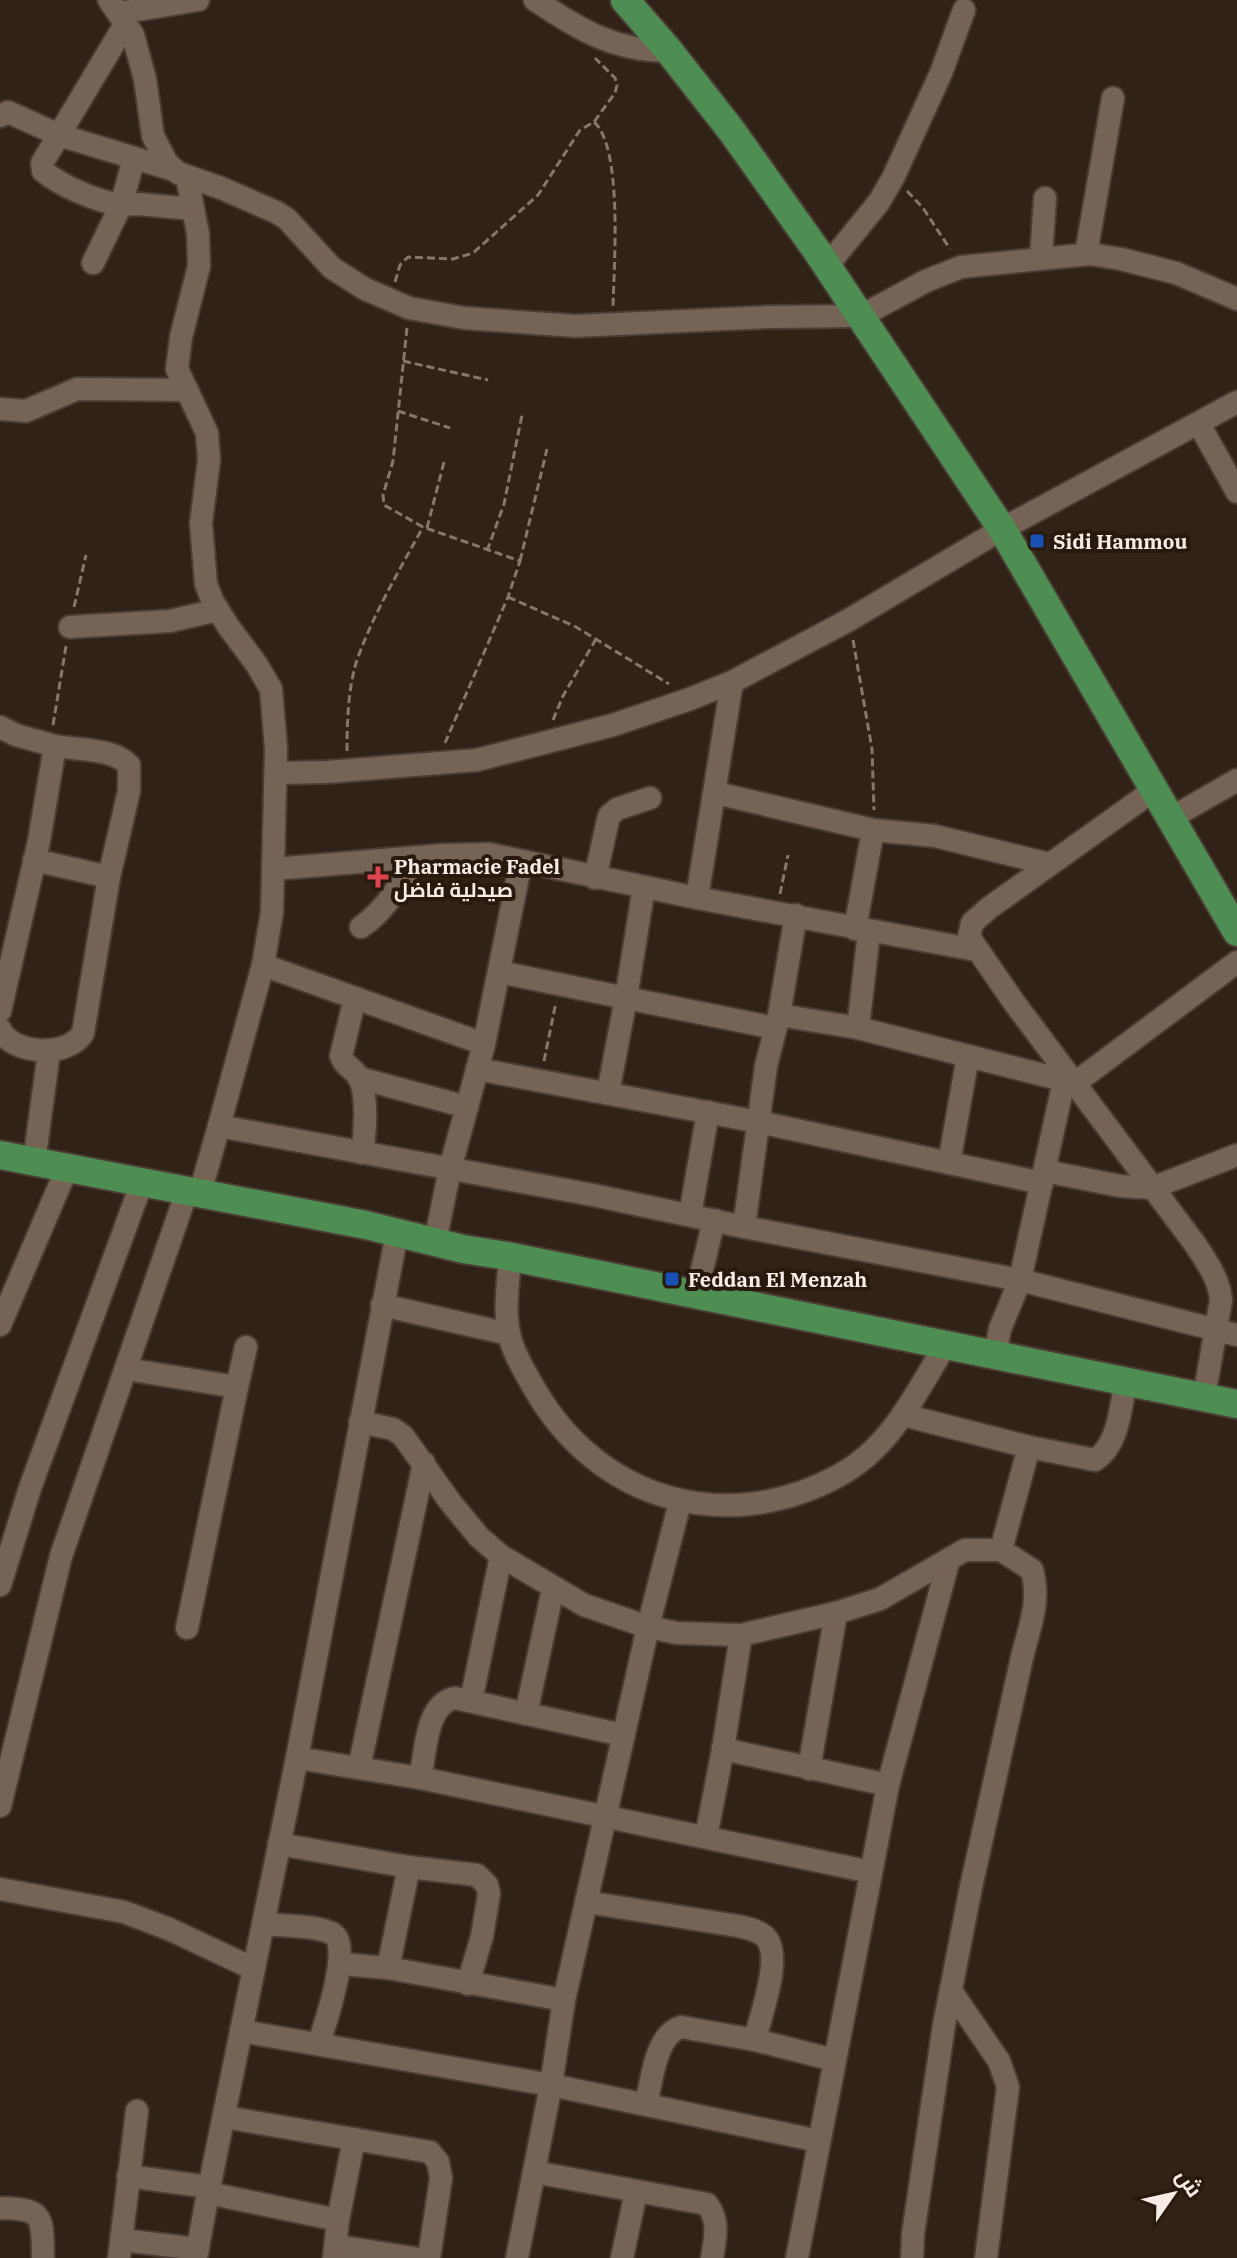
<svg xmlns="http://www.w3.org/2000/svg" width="1237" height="2258" font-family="'IBM Plex Serif',Cairo,serif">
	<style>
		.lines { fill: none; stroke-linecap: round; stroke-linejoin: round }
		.minor-casing { stroke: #4a3c35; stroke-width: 26 }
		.major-casing { stroke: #4a3c35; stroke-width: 32 }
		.path { stroke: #84776d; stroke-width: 3; stroke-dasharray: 8 4; stroke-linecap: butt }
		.minor { stroke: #756356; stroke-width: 22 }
		.major { stroke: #4e8e52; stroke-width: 28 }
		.transit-dot { fill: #1a4fb4; stroke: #27190d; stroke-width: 3 }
		.health-dot { fill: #e0444e; stroke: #27190d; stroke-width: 3 }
		.labels { text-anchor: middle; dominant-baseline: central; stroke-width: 8; stroke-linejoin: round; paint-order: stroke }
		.poi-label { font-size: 20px; font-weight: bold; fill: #f7ece5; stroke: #27190d; text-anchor: start }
	</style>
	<rect width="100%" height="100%" fill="#312217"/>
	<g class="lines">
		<defs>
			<g id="minor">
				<polyline points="109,0 133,35 145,79 153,136 167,163 178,173 221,188 276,212 287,219 332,268 365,289 409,308 464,318 575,326 769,317 861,316 926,281 961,267 1090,254 1121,259 1176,273 1237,299"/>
				<path d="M535,0C580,30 614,51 669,51"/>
				<polyline points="119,13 198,0"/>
				<polyline points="126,23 59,135 174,170"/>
				<path d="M0,116L8,112L59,135L42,163L43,171C63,187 96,201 121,205L134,159"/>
				<polyline points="187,177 198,234 199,266 181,337 177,369 207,433 209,460 201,523 206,584 213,602 228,626 257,665 271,689 276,748 272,912 263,965 219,1126 593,1195 744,1227 1020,1280 1237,1335"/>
				<polyline points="1086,254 1113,98"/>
				<polyline points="1041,258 1045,198"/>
				<polyline points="93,263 121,205 139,204 192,209"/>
				<polyline points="827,266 879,202 893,178 941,73 964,10"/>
				<polyline points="0,409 26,411 77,389 187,390"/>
				<polyline points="1199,424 1237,492"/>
				<polyline points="70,627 170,621 218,610"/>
				<polyline points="0,727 16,735 55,746 39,841 0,1011"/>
				<polyline points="277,773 327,772 477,760 613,725 690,699 732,682 849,620 1002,529 1237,402"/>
				<path d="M1154,790L989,908L972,923L969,937L1013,1001L1195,1244C1206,1261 1219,1278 1221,1300L1204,1397"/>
				<polyline points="716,793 873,830 855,929"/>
				<polyline points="1171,818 1237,780"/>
				<polyline points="873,830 935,836 1049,864"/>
				<polyline points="34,860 109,877"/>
				<polyline points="274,869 443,855 489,854 697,898 976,950"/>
				<polyline points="595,878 609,816 617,809 650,798"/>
				<polyline points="644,887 626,998 775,1028"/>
				<polyline points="697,898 732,682"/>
				<path d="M361,927C386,910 401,884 414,858"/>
				<polyline points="263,965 484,1044"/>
				<polyline points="499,972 626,998 608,1093"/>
				<path d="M355,998L341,1056C345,1067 352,1067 357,1075C369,1091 365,1134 362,1153"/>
				<polyline points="779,1015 858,1028 1075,1083 1237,962"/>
				<polyline points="858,1028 869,932"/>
				<path d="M0,1029C12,1055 68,1058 83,1033L109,877L129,791V765C113,748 77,750 55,746"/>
				<polyline points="477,1069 759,1122 1042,1183"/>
				<polyline points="359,1078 467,1107"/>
				<polyline points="34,1162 49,1052"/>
				<polyline points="949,1163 968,1056"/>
				<polyline points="1045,1171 1120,1186 1152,1188 1237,1155"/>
				<polyline points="200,1193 219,1126"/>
				<polyline points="690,1215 708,1112"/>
				<polyline points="744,1227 766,1066 779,1015 796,915"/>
				<polyline points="435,1242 450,1169 484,1044 521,862"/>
				<path d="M507,1256L510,1260C508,1283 504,1310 509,1333C512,1351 525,1372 534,1388C598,1500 725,1537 838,1476C891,1448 915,1394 945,1346"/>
				<polyline points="696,1295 714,1220"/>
				<polyline points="382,1305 509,1334"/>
				<polyline points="0,1325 67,1168"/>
				<polyline points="995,1356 1000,1329 1020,1280 1064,1081"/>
				<polyline points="126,1369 237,1387 246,1347"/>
				<polyline points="360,1422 393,1429 403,1436 451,1503 479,1537 501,1556 584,1605 648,1627 677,1633 741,1635 836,1613 880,1599 965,1550 1001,1550 1029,1447 903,1415"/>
				<path d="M1029,1447L1095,1460C1119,1444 1120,1409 1126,1381"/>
				<polyline points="0,1585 30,1488 142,1182"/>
				<polyline points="187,1628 237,1387"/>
				<polyline points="471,1701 501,1556"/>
				<polyline points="526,1714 553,1589"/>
				<polyline points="723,1749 888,1785"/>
				<polyline points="297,1758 420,1778 871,1872"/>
				<polyline points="359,1768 424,1463"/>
				<polyline points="809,1769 836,1613"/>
				<path d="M420,1778C426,1753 425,1704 455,1698L623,1735"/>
				<polyline points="0,1806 61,1556 187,1191"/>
				<polyline points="706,1837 723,1749 741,1635"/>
				<polyline points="279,1844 409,1867 477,1875 487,1885 489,1894 482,1936 468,1984"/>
				<polyline points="0,1889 124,1912 169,1929 254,1969"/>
				<path d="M586,1902L738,1926C747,1928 761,1931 767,1939C782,1960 760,2016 755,2040"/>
				<path d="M264,1924C282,1926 318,1925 333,1934C352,1946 325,2024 319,2043"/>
				<polyline points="340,1964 388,1968 564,2000"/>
				<polyline points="388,1968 409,1867"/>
				<polyline points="951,1991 999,2061 1008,2087 986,2258"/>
				<polyline points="241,2031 551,2085 819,2141"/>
				<path d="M646,2104C652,2081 655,2035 681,2027L755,2040L834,2060"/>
				<polyline points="224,2117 430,2152 438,2162 441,2178 429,2258"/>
				<path d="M534,2172L707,2204C720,2221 715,2239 712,2258"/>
				<polyline points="128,2176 209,2187"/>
				<path d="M0,2208C45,2209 42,2216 43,2258"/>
				<polyline points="338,2220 208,2193 297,1758 397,1233"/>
				<polyline points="122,2240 198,2249"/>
				<polyline points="337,2246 414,2258"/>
				<polyline points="119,2258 137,2111"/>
				<polyline points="196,2258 208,2193"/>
				<polyline points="334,2258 338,2220 354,2139"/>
				<polyline points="517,2258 551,2085 564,2000 648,1627 680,1502"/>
				<polyline points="622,2258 636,2192"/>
				<polyline points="797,2258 888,1785 949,1559"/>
				<path d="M912,2258L913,2234L944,2025L971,1887L1023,1653C1031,1624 1040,1599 1032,1570L1001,1550"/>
			</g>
			<g id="major">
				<polyline points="625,0 669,51 731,130 817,251 1002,529 1237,932"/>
				<polyline points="0,1155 366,1225 463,1249 507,1256 1237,1404"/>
			</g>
		</defs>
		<!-- minor casing -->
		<use href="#minor" class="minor-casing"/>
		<!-- major casing -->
		<use href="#major" class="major-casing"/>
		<!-- path -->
		<g class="path">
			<path d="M594,122C623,147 614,267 613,306"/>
			<polyline points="907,191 923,208 950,249"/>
			<polyline points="395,282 400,265 408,257 453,259 473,253 538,195 580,130 594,122 615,93 617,85 615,78 595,58"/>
			<polyline points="407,328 393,461 383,495 384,505 423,527 520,561 508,597 445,743"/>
			<polyline points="403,361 488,380"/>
			<polyline points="398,411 450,428"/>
			<polyline points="427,528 444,462"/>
			<polyline points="487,551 504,504 522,415"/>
			<polyline points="520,561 547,449"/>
			<polyline points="508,597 576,627 669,684"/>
			<polyline points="74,607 86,555"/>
			<polyline points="853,640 872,749 874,810"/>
			<polyline points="553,720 563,696 596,639"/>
			<polyline points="53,725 66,646"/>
			<path d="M347,751C347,722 348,691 356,663C372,616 399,571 423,527"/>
			<polyline points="780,894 788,855"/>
			<polyline points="544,1061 556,1002"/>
		</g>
		<!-- minor -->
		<use href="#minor" class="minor"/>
		<!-- major -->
		<use href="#major" class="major"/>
	</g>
	<!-- markers -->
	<g class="transit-dot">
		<rect x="1029" y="533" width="16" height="16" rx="4"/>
		<rect x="664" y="1271" width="16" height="16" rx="4"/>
	</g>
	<path class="health-dot" d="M374 865h8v8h8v8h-8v8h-8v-8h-8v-8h8z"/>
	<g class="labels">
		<!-- poi labels -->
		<g class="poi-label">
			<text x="1053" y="541">Sidi Hammou</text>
			<text x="394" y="866">Pharmacie Fadel<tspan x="394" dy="23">صيدلية فاضل</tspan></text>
			<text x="688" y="1279">Feddan El Menzah</text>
		</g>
	</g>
	<!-- north arrow -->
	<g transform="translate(1173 2194) rotate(56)" stroke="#27190d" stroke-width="6" paint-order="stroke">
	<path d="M0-6L14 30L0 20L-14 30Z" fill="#f7ece5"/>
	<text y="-12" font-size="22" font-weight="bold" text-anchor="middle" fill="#f7ece5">ش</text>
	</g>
</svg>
